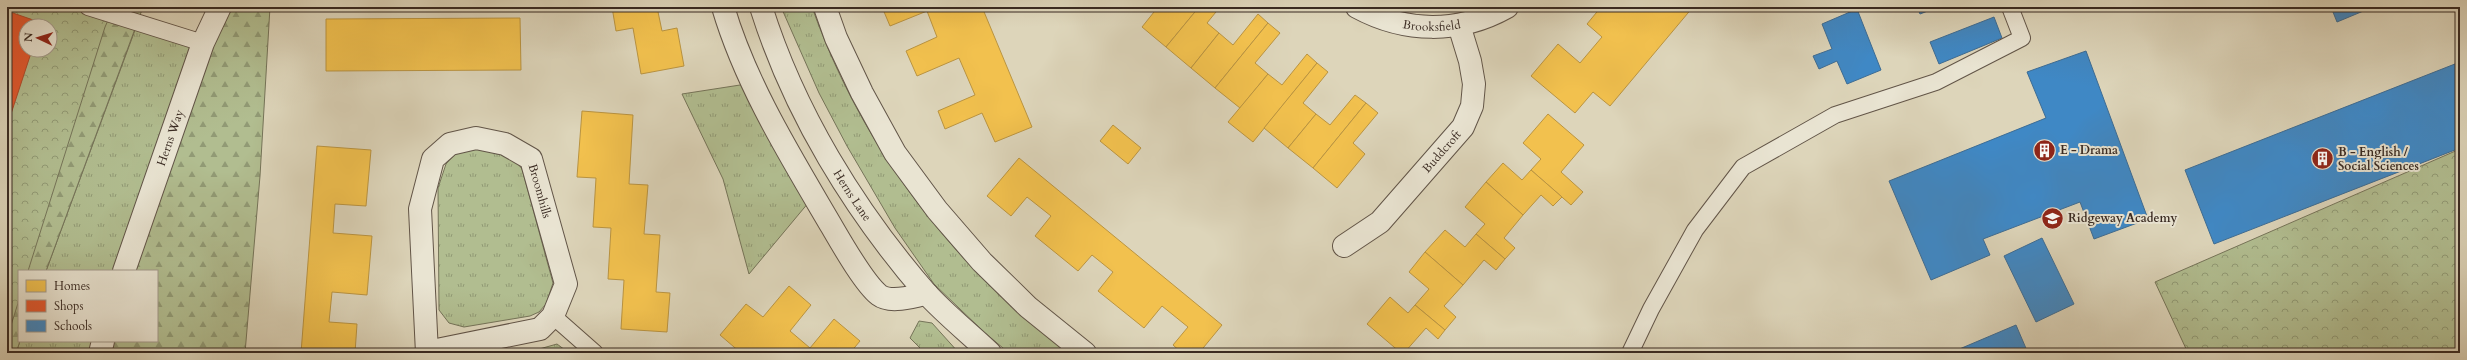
<svg xmlns="http://www.w3.org/2000/svg" width="2467" height="360" font-family="Cardo,serif">
	<style>
		.grass { fill: url(#grass-tufts); stroke: #757459 }
		.forest { fill: url(#forest-firs); stroke: #757459 }
		.park { fill: url(#park-crowns); stroke: #757459; fill-rule: evenodd }
		.homes { fill: #f2c14e; stroke: #ba9441 }
		.shops { fill: #e4572e; stroke: #b14a2a }
		.schools { fill: #3f88c5; stroke: #3d6c94 }
		.lines { fill: none; stroke-linecap: round; stroke-linejoin: round }
		.service-casing { stroke: #625548; stroke-width: 18 }
		.minor-casing { stroke: #625548; stroke-width: 24 }
		.tertiary-casing { stroke: #625548; stroke-width: 24 }
		.service { stroke: #e9e4d2; stroke-width: 16 }
		.minor { stroke: #e9e4d2; stroke-width: 22 }
		.tertiary { stroke: #e9e4d2; stroke-width: 22 }
		.labels { text-anchor: middle; dominant-baseline: central; stroke-width: 4; stroke-linejoin: round; paint-order: stroke }
		.street-label { font-size: 12px; fill: #392a22; stroke: #e9e4d2 }
		.poi-label { font-size: 12px; font-weight: bold; fill: #392a22; stroke: #e9e4d2; text-anchor: start }
	</style>
	<defs>
		<pattern id="grass-tufts" width="24" height="20" patternUnits="userSpaceOnUse"><rect width="24" height="20" fill="#b1bd90"/><path d="M3 7l-1-3M5 7V3M7 7l1-3M15 17l-1-3M17 17v-4M19 17l1-3" fill="none" stroke="#919a75"/></pattern>
		<pattern id="forest-firs" width="22" height="20" patternUnits="userSpaceOnUse"><rect width="22" height="20" fill="#b1bd90"/><path d="M5 1l3.5 6h-7zM16 11l3.5 6h-7z" fill="#919a75"/></pattern>
		<pattern id="park-crowns" width="20" height="18" patternUnits="userSpaceOnUse"><rect width="20" height="18" fill="#b1bd90"/><path d="M2 6a3 3 0 1 1 6 0M12 15a3 3 0 1 1 6 0" fill="none" stroke="#919a75"/></pattern>
	</defs>
	<rect width="100%" height="100%" fill="#ddd5ba"/>
	<filter id="stains"><feTurbulence type="fractalNoise" baseFrequency=".005" numOctaves="4"/><feColorMatrix values="0 0 0 0 .2 0 0 0 0 .09 0 0 0 0 .02 0 0 0 .5 -.17"/></filter>
	<radialGradient id="worn" r=".72"><stop offset=".6" stop-color="#630" stop-opacity="0"/><stop offset="1" stop-color="#630" stop-opacity=".3"/></radialGradient>
	<!-- grass -->
	<g class="grass">
		<path d="M781,7H812C861,146 951,264 1068,353H1009L985,333L934,284L895,228L847,146L819,93Z"/>
		<polygon points="138,22 203,43 122,271 46,271"/>
		<polygon points="753,83 814,196 749,274 723,179 682,94"/>
		<path d="M468,149C490,149 508,150 522,169L553,283L546,304L539,312L530,316L464,327L449,323L439,310L438,188L446,164L455,154Z"/>
		<polygon points="919,321 932,323 959,353 925,353 910,338"/>
		<polygon points="20,341 97,341 93,353 16,353"/>
		<polygon points="557,344 569,353 525,353"/>
	</g>
	<!-- forest -->
	<g class="forest">
		<polygon points="52,7 143,7 46,271 19,271 20,341 16,353 7,353 7,137 50,50"/>
		<polygon points="220,7 270,7 260,176 245,353 108,353 111,341 157,341 157,271 127,271"/>
	</g>
	<!-- park -->
	<g class="park">
		<path d="M7,7H114L105,27L28,271H19V300L7,338ZM26,26H50V50H26Z"/>
		<polygon points="2460,149 2460,353 2188,353 2155,282"/>
	</g>
	<!-- homes -->
	<g class="homes">
		<polygon points="612,7 657,7 662,31 677,28 684,66 641,74 633,28 616,31"/>
		<polygon points="882,7 982,7 1032,127 995,142 982,113 945,129 938,111 975,95 959,58 917,76 906,51 937,37 927,11 890,26"/>
		<polygon points="1158,7 1199,7 1166,47 1142,27"/>
		<polygon points="1199,7 1220,7 1207,23 1219,33 1191,68 1166,47"/>
		<polygon points="1601,7 1693,7 1610,106 1593,92 1575,113 1531,76 1558,44 1580,63 1602,37 1587,24"/>
		<polygon points="1258,14 1268,23 1215,88 1191,68 1219,33 1233,45"/>
		<polygon points="520,18 521,70 326,71 326,19"/>
		<polygon points="1268,23 1280,33 1255,63 1268,74 1240,108 1215,88"/>
		<polygon points="1307,54 1317,63 1253,142 1228,122 1268,74 1282,85"/>
		<polygon points="1317,63 1328,72 1303,103 1316,114 1288,148 1264,128"/>
		<polygon points="1355,95 1366,103 1313,168 1288,148 1316,114 1330,125"/>
		<polygon points="1366,103 1378,113 1353,143 1365,154 1337,188 1313,168"/>
		<polygon points="582,111 633,115 629,184 648,185 644,234 660,235 656,292 670,293 667,332 621,329 624,280 608,279 611,228 593,227 596,178 577,177"/>
		<polygon points="1548,114 1584,145 1561,172 1583,192 1571,205 1531,170 1541,159 1523,143"/>
		<polygon points="1113,125 1141,148 1128,164 1100,141"/>
		<polygon points="317,146 371,150 366,206 335,204 333,233 372,236 367,295 332,292 329,322 357,324 355,353 301,353"/>
		<polygon points="1019,158 1222,325 1199,353 1182,353 1173,345 1188,327 1162,306 1144,328 1098,291 1113,272 1092,255 1078,271 1035,236 1051,216 1027,197 1011,216 987,196"/>
		<polygon points="1503,163 1522,180 1531,170 1562,197 1553,206 1541,195 1523,215 1486,182"/>
		<polygon points="1486,182 1523,215 1504,238 1515,248 1505,259 1476,234 1485,224 1465,207"/>
		<polygon points="1445,230 1465,247 1476,234 1505,259 1496,270 1484,260 1463,285 1425,252"/>
		<polygon points="1425,252 1463,285 1444,306 1456,317 1445,330 1415,305 1429,289 1409,272"/>
		<polygon points="789,286 811,305 790,331 810,348 834,319 860,341 850,353 741,353 720,335 746,304 763,317"/>
		<polygon points="1390,297 1408,313 1415,305 1445,330 1438,339 1426,328 1404,353 1401,353 1367,324"/>
	</g>
	<!-- shops -->
	<polygon class="shops" points="7,11 42,23 40,26 26,26 26,50 32,50 7,126"/>
	<!-- schools -->
	<g class="schools">
		<polygon points="1917,7 1938,7 1920,14"/>
		<polygon points="2331,7 2373,7 2337,22"/>
		<polygon points="1857,9 1881,70 1847,84 1837,61 1819,69 1813,56 1832,49 1822,24"/>
		<polygon points="1994,17 2002,38 1939,64 1930,42"/>
		<polygon points="2086,51 2148,219 2094,239 2080,202 1983,239 1990,255 1931,280 1889,181 2046,118 2027,72"/>
		<polygon points="2460,62 2460,148 2214,244 2185,170"/>
		<polygon points="2042,238 2074,304 2036,322 2004,256"/>
		<polygon points="2016,325 2028,353 1950,353"/>
	</g>
	<g class="lines">
		<defs>
			<g id="service">
				<polyline points="88,7 203,43"/>
				<polyline points="553,316 595,353"/>
				<polyline points="1630,353 1651,309 1695,230 1743,167 1835,115 1936,82 2022,38 2010,7"/>
			</g>
			<g id="minor">
				<path d="M723,7C746,85 791,157 832,227C842,244 864,283 879,295C891,304 914,296 927,294"/>
				<polyline points="825,7 836,38 862,93 895,153 937,210 982,262 1028,307 1085,353"/>
				<path id="s1" d="M1357,7C1405,33 1459,34 1507,7"/>
				<path id="s2" d="M1344,246L1380,222L1463,127L1472,106L1474,84L1470,61L1459,25"/>
				<path id="s3" d="M427,353L420,209L433,159L450,144L476,138L505,144L531,159L566,284L553,316L540,329L427,352"/>
			</g>
			<g id="tertiary">
				<path id="s4" d="M761,7C794,112 854,210 926,293C945,314 969,333 990,353"/>
				<path id="s5" d="M124,271L203,43L220,7"/>
				<polyline points="100,353 103,341"/>
			</g>
		</defs>
		<!-- service casing -->
		<use href="#service" class="service-casing"/>
		<!-- minor casing -->
		<use href="#minor" class="minor-casing"/>
		<!-- tertiary casing -->
		<use href="#tertiary" class="tertiary-casing"/>
		<!-- service -->
		<use href="#service" class="service"/>
		<!-- minor -->
		<use href="#minor" class="minor"/>
		<!-- tertiary -->
		<use href="#tertiary" class="tertiary"/>
	</g>
	<!-- icons -->
	<defs>
		<symbol id="building-disc" viewBox="-11 -11 22 22"><circle r="9.5" fill="#8f2418" stroke="#e9e4d2"/><path d="M-4-6H4V6H1V3H-1V6H-4ZM-2.5-4.3h1.7v1.8h-1.7ZM.8-4.3h1.7v1.8H.8ZM-2.5-1h1.7V.8h-1.7ZM.8-1h1.7V.8H.8Z" fill="#fff"/></symbol>
		<symbol id="school-disc" viewBox="-11 -11 22 22"><circle r="9.5" fill="#8f2418" stroke="#e9e4d2"/><path d="M0-5L7-2L0 1L-7-2ZM-4 1L0 2.5L4 1V4Q0 6-4 4Z" fill="#fff"/></symbol>
	</defs>
	<g fill-rule="evenodd">
		<use href="#building-disc" x="2032" y="138" width="25" height="25"/>
		<use href="#building-disc" x="2310" y="146" width="25" height="25"/>
		<use href="#school-disc" x="2040" y="206" width="25" height="25"/>
	</g>
	<g class="labels">
		<!-- street labels -->
		<g class="street-label">
			<text stroke="none"><textPath href="#s1" startOffset="78">Brooksfield</textPath></text>
			<text stroke="none"><textPath href="#s5" startOffset="141">Herns Way</textPath></text>
			<text stroke="none"><textPath href="#s2" startOffset="137">Buddcroft</textPath></text>
			<text stroke="none"><textPath href="#s3" startOffset="338">Broomhills</textPath></text>
			<text stroke="none"><textPath href="#s4" startOffset="210">Herns Lane</textPath></text>
		</g>
		<!-- poi labels -->
		<g class="poi-label">
			<text x="2060" y="150">E - Drama</text>
			<text x="2338" y="152">B - English /<tspan x="2338" dy="14">Social Sciences</tspan></text>
			<text x="2068" y="218">Ridgeway Academy</text>
		</g>
	</g>
	<!-- margin -->
	<rect width="2467" height="360" fill="none" stroke="#ddd5ba" stroke-width="24"/>
	<rect x="8" y="8" width="2451" height="344" fill="none" stroke="#392a22" stroke-width="2"/>
	<rect x="12" y="12" width="2443" height="336" fill="none" stroke="#392a22"/>
	<!-- legend -->
	<rect x="18" y="270" width="140" height="72" fill="#e9e4d2" stroke="#a39a8c"/>
	<rect x="26" y="280" width="20" height="12" fill="#f2c14e" stroke="#a39a8c"/>
	<text x="54" y="290" font-size="12" fill="#392a22">Homes</text>
	<rect x="26" y="300" width="20" height="12" fill="#e4572e" stroke="#a39a8c"/>
	<text x="54" y="310" font-size="12" fill="#392a22">Shops</text>
	<rect x="26" y="320" width="20" height="12" fill="#3f88c5" stroke="#a39a8c"/>
	<text x="54" y="330" font-size="12" fill="#392a22">Schools</text>
	<!-- north arrow -->
	<g transform="translate(38 38) rotate(274)"><circle r="19" fill="#e9e4d2" stroke="#a39a8c"/>
	<path d="M0-3L7 15L0 10L-7 15Z" fill="#8f2418"/>
	<text y="-6" font-size="11" font-weight="bold" text-anchor="middle" fill="#392a22">N</text>
	</g>
	<rect width="100%" height="100%" filter="url(#stains)"/>
	<rect width="100%" height="100%" fill="url(#worn)"/>
</svg>
